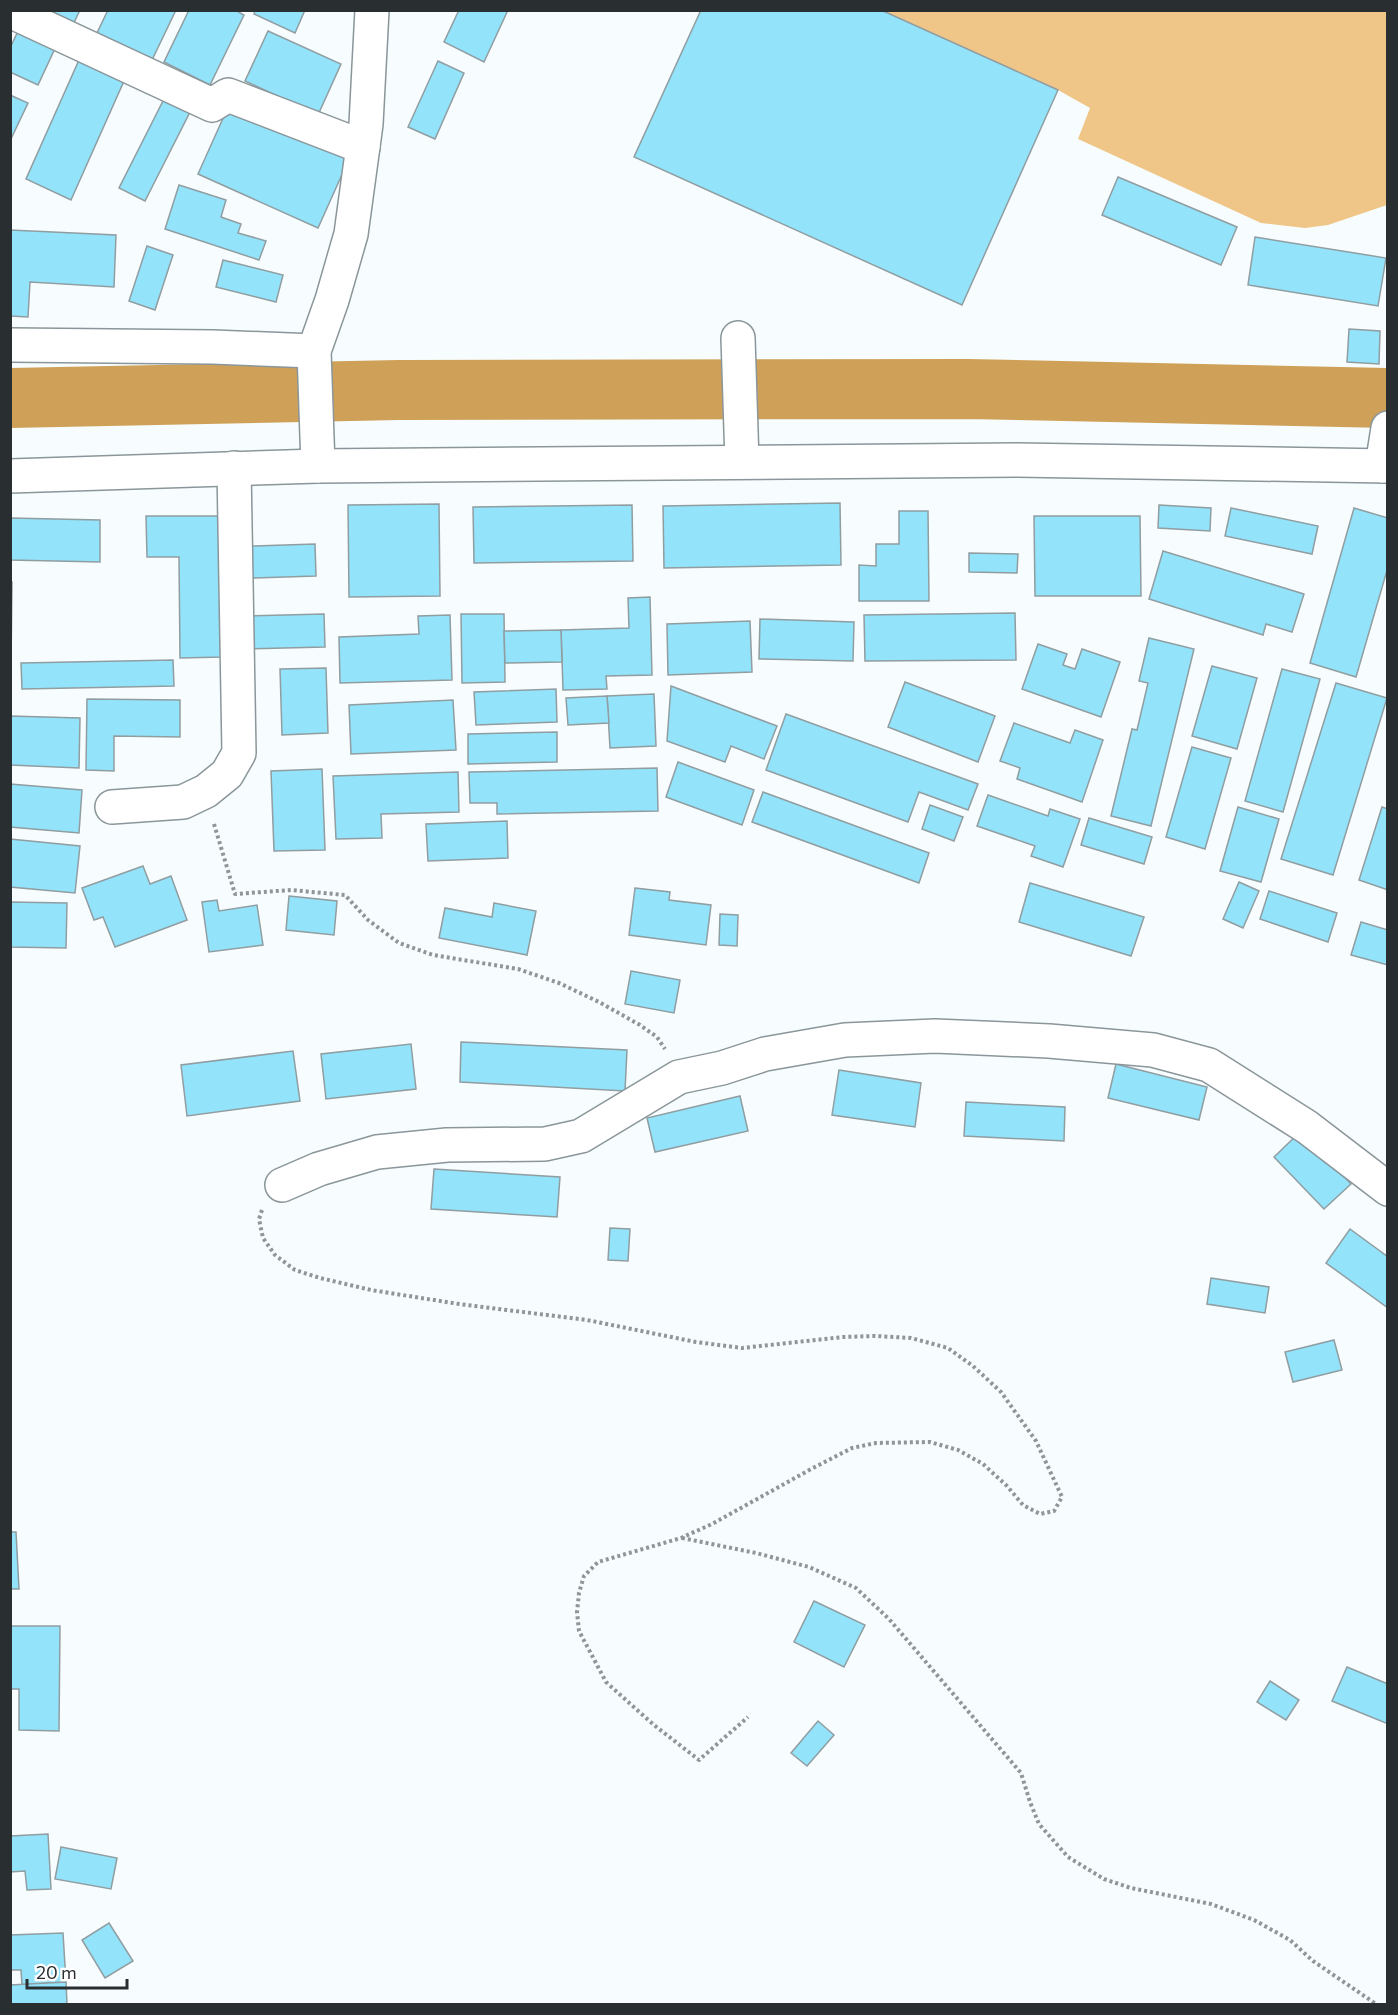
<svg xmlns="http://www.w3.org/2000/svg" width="1398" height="2015" font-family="Commissioner,sans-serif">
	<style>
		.green { fill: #efc687 }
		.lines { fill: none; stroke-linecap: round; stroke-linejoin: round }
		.river { stroke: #cfa158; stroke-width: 60 }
		.building { fill: #93e3fb; stroke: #909da1; stroke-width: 1.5 }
		.minor-casing { stroke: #8a969a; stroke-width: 36 }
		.path { stroke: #909597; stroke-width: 4; stroke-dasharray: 3 3; stroke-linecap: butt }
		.minor { stroke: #fff; stroke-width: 33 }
	</style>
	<rect width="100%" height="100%" fill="#f7fdfe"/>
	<!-- green -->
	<polygon class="green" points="881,11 1387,11 1387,205 1328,225 1305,228 1261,223 1078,139 1090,108 1058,90"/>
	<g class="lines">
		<!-- river -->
		<polyline class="river" points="10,398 399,390 968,389 1388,398"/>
	</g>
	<!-- building -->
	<g class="building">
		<polygon points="39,10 80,10 72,27"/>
		<polygon points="108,10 176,10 152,60 97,33"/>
		<polygon points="189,10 235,10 244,15 210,85 164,62"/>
		<polygon points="255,10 305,10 295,33 254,14"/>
		<polygon points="459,10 508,10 484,62 444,42"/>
		<polygon points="701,10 881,10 1058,90 962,305 634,157"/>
		<polygon points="21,25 58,42 38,85 10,72 10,48"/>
		<polygon points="268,31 341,64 318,115 245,81"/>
		<polygon points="83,51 128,72 71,200 26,179"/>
		<polygon points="438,61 464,73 435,139 408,127"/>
		<polygon points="10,95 28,103 10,141"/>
		<polygon points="165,97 191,110 145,201 119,188"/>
		<polygon points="229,105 349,159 318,228 198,174"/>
		<polygon points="1118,177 1237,227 1221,265 1102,215"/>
		<polygon points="179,185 226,200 221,217 241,224 238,233 266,241 259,260 165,229"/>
		<polygon points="10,230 116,235 114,287 30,282 28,317 10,316"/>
		<polygon points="1255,237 1386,258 1378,306 1248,285"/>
		<polygon points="147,246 173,255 155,310 129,301"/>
		<polygon points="223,260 283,275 276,302 216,287"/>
		<polygon points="1349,329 1380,331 1379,364 1347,362"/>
		<polygon points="840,503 841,565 664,568 663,506"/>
		<polygon points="439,504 440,596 349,597 348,505"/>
		<polygon points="632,505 633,561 474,563 473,507"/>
		<polygon points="1159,505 1211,508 1210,531 1158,528"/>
		<polygon points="1231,508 1318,526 1312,554 1225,536"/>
		<polygon points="1354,508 1388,518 1388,567 1356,677 1310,663"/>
		<polygon points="899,511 928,511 929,601 859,601 859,565 876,566 876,544 899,544"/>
		<polygon points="146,516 222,516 223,657 180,658 179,557 147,557"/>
		<polygon points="1034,516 1140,516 1141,596 1035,596"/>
		<polygon points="10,518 100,520 100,562 10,560"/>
		<polygon points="315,544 316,576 252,578 251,546"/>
		<polygon points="1163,551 1304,594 1292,632 1266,624 1263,635 1149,599"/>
		<polygon points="969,553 1018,554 1017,573 969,572"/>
		<polygon points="10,582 12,582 11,665 10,665"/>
		<polygon points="650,597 652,675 606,676 607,689 563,690 561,630 629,628 628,598"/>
		<polygon points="1015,613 1016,660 865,661 864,615"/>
		<polygon points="324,614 325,647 248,649 247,616"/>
		<polygon points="461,614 504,614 505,682 462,683"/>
		<polygon points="450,615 452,680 340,683 339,637 419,634 418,616"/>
		<polygon points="760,619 854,622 853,661 759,659"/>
		<polygon points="750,621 752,672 668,675 667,624"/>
		<polygon points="561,630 562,662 505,663 504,631"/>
		<polygon points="1149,638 1194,649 1151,826 1111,816 1132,729 1137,730 1148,683 1139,681"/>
		<polygon points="1038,644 1067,654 1063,665 1075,669 1082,649 1120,662 1101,717 1022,689"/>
		<polygon points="173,660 174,686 22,689 21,663"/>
		<polygon points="1212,666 1257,678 1237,749 1192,736"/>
		<polygon points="326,668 328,733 282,735 280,669"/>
		<polygon points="1282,669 1320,679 1283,812 1245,801"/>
		<polygon points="905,682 995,716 978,762 888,727"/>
		<polygon points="1336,683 1387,698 1333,875 1281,859"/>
		<polygon points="671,686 777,726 764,759 731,746 725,762 667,741"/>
		<polygon points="556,689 557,722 476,725 474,692"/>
		<polygon points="654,694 656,746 610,748 607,696"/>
		<polygon points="607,696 609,723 568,725 566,698"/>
		<polygon points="87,699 180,700 180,737 114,736 114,771 86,770"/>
		<polygon points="453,700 456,750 351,754 349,705"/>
		<polygon points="786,714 978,784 968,810 919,792 908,822 766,770"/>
		<polygon points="10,716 80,718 79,768 10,765"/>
		<polygon points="1014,723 1070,743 1075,730 1103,740 1082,802 1017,779 1020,768 1000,761"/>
		<polygon points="557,732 557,762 468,764 468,734"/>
		<polygon points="1192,747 1231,758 1205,849 1166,837"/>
		<polygon points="678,762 754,790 742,825 666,797"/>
		<polygon points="657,768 658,811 497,814 497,803 470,803 469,772"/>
		<polygon points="322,769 325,850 274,851 271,771"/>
		<polygon points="458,772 459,812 381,814 382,838 336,839 333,776"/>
		<polygon points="10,784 82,790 79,833 10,827"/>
		<polygon points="763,792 929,853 919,883 752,822"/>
		<polygon points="988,795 1048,816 1050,809 1080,819 1063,867 1031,856 1035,846 977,826"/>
		<polygon points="930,805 963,817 954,841 922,829"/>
		<polygon points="1238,807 1279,819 1261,882 1220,871"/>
		<polygon points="1382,807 1388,809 1388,890 1359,880"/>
		<polygon points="1089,818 1152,837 1144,864 1081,845"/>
		<polygon points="507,821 508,858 428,861 426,824"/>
		<polygon points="10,839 80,846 75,893 10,887"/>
		<polygon points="143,866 150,884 171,876 187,920 115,947 103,917 94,920 82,888"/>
		<polygon points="1239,882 1259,891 1243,928 1223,919"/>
		<polygon points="1030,883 1144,917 1131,956 1019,922"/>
		<polygon points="635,888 670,892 669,900 711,905 706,945 629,935"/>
		<polygon points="1269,891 1337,913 1328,942 1260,919"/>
		<polygon points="289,896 337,901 334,935 286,930"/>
		<polygon points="217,900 219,911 257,905 263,945 209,952 202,902"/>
		<polygon points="10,902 67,903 66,948 10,947"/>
		<polygon points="494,903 536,911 527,955 439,938 445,908 492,917"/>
		<polygon points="720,914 738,915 737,946 719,945"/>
		<polygon points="1361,922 1388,930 1388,965 1351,955"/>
		<polygon points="631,971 680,980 674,1013 625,1004"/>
		<polygon points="461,1042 627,1050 625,1091 460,1082"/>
		<polygon points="411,1044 416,1089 326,1099 321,1054"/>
		<polygon points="293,1051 300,1101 187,1116 181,1065"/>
		<polygon points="1116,1064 1207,1087 1199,1120 1108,1098"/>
		<polygon points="839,1070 921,1083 915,1127 832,1115"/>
		<polygon points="740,1096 748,1131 655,1152 647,1118"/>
		<polygon points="966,1102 1065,1107 1064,1141 964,1136"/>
		<polygon points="1301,1131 1351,1184 1324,1209 1274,1157"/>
		<polygon points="434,1169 560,1177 557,1217 431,1209"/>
		<polygon points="610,1228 630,1229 628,1261 608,1260"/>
		<polygon points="1350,1229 1388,1257 1388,1308 1326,1263"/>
		<polygon points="1211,1278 1269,1287 1265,1313 1207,1304"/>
		<polygon points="1334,1340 1342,1370 1293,1382 1285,1352"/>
		<polygon points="10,1532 16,1532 19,1589 10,1589"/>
		<polygon points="814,1601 865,1625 844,1667 794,1642"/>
		<polygon points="10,1626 60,1626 59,1731 19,1730 19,1689 10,1689"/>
		<polygon points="1347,1667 1388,1684 1388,1724 1332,1701"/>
		<polygon points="1270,1681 1299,1700 1286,1720 1257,1702"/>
		<polygon points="818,1721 834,1735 807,1766 791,1753"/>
		<polygon points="48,1834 51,1889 27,1890 25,1871 10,1872 10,1836"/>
		<polygon points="61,1847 117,1858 111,1889 55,1879"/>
		<polygon points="109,1923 133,1961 105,1978 82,1940"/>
		<polygon points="63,1933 66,1982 22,1985 21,1970 10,1970 10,1935"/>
		<polygon points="66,1982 67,2004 10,2004 10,1985"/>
	</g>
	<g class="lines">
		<defs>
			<g id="minor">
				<polyline points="10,11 212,105 228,95 363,147"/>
				<polyline points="738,338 742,462"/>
				<polyline points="10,345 213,347 314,351"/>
				<polyline points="318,466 314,351 332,300 351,234 366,124 372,10"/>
				<polyline points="1382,466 1388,428"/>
				<polyline points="10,476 318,466 1017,460 1388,466"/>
				<polyline points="112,807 183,802 206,791 227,774 239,753 234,468"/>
				<polyline points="282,1185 319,1169 377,1152 447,1145 545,1144 581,1136 679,1077 722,1068 765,1054 845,1040 935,1036 1049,1041 1153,1050 1209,1065 1307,1127 1388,1189"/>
			</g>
		</defs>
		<!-- minor casing -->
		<use href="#minor" class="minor-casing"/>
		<!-- path -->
		<g class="path">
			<polyline points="214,824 235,894 291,890 345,895 368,920 399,943 433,955 518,969 559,983 599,1002 640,1025 657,1037 665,1049"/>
			<polyline points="262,1210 259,1219 263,1238 275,1255 295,1270 320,1278 371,1290 459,1304 587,1320 696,1342 742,1348 843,1337 875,1336 911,1338 948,1348 973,1366 1001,1392 1036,1441 1062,1497 1054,1511 1040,1514 1023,1505 1007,1486 983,1464 958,1450 930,1442 876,1443 852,1448 813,1468 712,1524 681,1538 598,1562 584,1576 579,1593 577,1612 579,1631 606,1682 654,1725 699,1760 748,1717"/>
			<polyline points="682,1538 756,1553 809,1567 856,1588 889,1619 1021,1773 1030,1802 1039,1824 1068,1857 1104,1879 1131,1888 1211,1904 1254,1920 1290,1940 1313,1961 1376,2004"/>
		</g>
		<!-- minor -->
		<use href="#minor" class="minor"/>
	</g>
	<!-- border -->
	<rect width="1398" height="2015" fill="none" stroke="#292e30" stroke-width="24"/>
	<!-- scale -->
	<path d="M27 1979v9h100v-9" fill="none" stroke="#292e30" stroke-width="3"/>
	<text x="36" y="1979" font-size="18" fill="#292e30" stroke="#ffffff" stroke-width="4.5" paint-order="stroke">20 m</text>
</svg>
